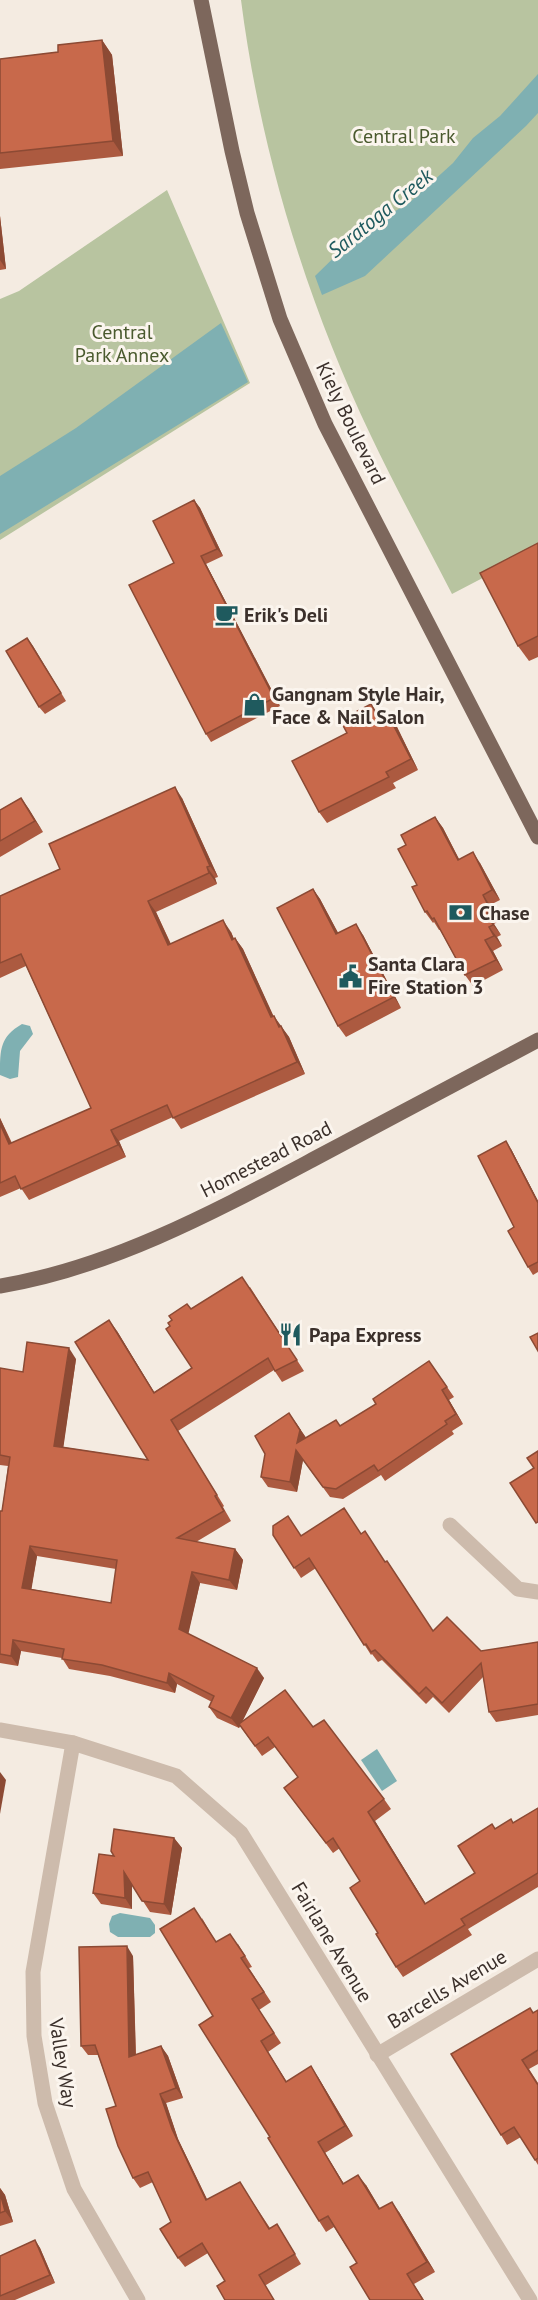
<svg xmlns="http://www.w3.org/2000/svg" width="538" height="2300" font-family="'PT Sans',sans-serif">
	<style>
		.green { fill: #b8c4a0 }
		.water { fill: #7fb0b2 }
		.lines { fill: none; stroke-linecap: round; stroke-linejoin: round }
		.minor { stroke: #cdbbac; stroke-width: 15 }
		.major { stroke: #7d675c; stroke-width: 15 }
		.wall { fill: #ac5a40; fill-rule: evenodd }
		.shaded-wall { fill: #8c4a34 }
		.building { fill: #c8694b; stroke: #8c4a34; stroke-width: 1.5; fill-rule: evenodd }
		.labels { text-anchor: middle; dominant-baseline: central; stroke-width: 6; stroke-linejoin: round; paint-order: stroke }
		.park-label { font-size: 20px; fill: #4a5a2e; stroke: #fbf5ee }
		.street-label { font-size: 20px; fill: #3b302b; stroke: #fbf5ee }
		.poi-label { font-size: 20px; font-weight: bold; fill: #3b302b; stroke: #fbf5ee; text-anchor: start }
		.water-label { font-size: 21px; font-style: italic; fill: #1f5a5e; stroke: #fbf5ee }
	</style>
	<rect width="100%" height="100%" fill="#f4ebe1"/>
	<!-- green -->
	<g class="green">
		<path d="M241,0H538V549L452,594C425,541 396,489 371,436C306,300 260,149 241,0Z"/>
		<polygon points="167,190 250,383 0,540 0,299 19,291"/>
	</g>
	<!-- water -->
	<g class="water">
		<polygon points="538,74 538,113 526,126 365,276 322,295 315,276 358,234 410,202 453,163 473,138 500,116"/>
		<polygon points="221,323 248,382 0,534 0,476 76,428"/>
		<path d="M22,1024L30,1026L33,1034L20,1051L18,1077L10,1079L0,1075C0,1049 0,1037 22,1024Z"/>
		<polygon points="377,1749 397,1781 382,1791 361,1760"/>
		<polygon points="120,1913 150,1918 155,1925 155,1933 150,1937 118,1937 110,1932 109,1924 112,1916"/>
	</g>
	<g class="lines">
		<!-- minor -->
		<g class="minor">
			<polyline points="450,1525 518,1589 538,1592"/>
			<polyline points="0,1730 73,1743 176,1776 241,1833 530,2300"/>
			<polyline points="73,1743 33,1972 34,2036 45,2103 74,2189 138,2300"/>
			<polyline points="377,2055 538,1959"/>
		</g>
		<!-- major -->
		<g class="major">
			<polyline points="201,0 232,151 247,213 280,319 325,424 538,837"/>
			<path d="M0,1286C110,1268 214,1212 312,1160C387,1120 463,1080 538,1040"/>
		</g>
	</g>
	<!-- wall -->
	<g class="wall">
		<polygon points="102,40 112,55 123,156 0,169 0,59 58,52"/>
		<polygon points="0,216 6,269 0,270"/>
		<polygon points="194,500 200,508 223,556 206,564 280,706 211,742 206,734"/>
		<polygon points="538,543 538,657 529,661 518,646"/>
		<polygon points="27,638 66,701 45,714 39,707"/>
		<polygon points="379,715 382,721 389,717 397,727 418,770 393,783 396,788 327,823 319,812 347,733"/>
		<polygon points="21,798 43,832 0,857 0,810"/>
		<polygon points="182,798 218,877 215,878 217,884 156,912 171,944 231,932 234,939 235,938 243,949 273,1016 289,1037 305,1074 181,1129 173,1117 119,1141 126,1157 29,1200 21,1188 0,1197 0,1118 12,1143 91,1108 26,966 0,978 0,896 60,869"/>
		<polygon points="435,817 443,828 459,859 480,863 500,900 490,905 499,921 494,924 501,935 497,937 502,946 493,951 503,970 473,986 465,975 440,930 439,930 434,922 433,923 425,912 406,845"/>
		<polygon points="313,889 320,899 338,933 363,935 401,1008 346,1037 338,1026"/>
		<polygon points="511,1149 538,1201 538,1272 533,1275 528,1267 514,1227"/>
		<path d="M250,1287L304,1371L282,1382L274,1370L178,1431L224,1506L223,1507L231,1521L196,1542L235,1549L243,1560L237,1590L200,1583L188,1633L264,1678L242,1722L313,1727L384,1799L391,1809L375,1821L426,1904L475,1873L495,1829L513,1823L538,1808V1887L468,1929L472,1935L403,1977L396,1967L378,1933L360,1881L340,1848L333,1853L284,1788L298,1777L275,1747L262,1756L240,1726L239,1728L217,1718L209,1707L212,1702L177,1684L175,1693L110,1676L69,1669L62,1658L21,1651L18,1666L0,1663V1511H2L8,1466L0,1465V1368L23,1372L76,1359L63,1447L148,1460L117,1331L154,1392L192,1368L191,1309ZM37,1556L116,1569L111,1603L31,1589Z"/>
		<polygon points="429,1361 454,1397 449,1400 463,1424 452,1431 454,1434 385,1481 381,1475 343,1499 330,1497 303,1460 297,1492 268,1487 261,1477 296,1423 306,1438 340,1426 376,1404"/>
		<polygon points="362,1534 385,1562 387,1561 433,1631 481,1651 538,1642 538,1715 496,1722 489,1712 483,1677 449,1713 433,1697 426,1704 382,1660 378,1662 372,1654 371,1655 316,1568 301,1578 273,1535 302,1536"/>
		<polygon points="174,1838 182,1848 171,1915 150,1912 132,1884 132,1909 101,1904 93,1893 114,1856"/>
		<polygon points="202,1918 216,1942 238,1944 252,1967 249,1968 271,2002 259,2010 281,2043 268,2052 286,2081 318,2077 353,2136 325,2153 344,2184 366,2185 380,2209 399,2212 435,2272 414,2284 424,2300 370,2300 357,2263 334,2227 326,2232 319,2221 270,2137 213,2016"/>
		<polygon points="133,1956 136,2055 161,2046 168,2056 183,2098 166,2103 178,2139 207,2199 246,2192 270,2228 277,2224 301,2264 266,2285 225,2281 208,2253 185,2267 178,2258 171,2222 153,2182 140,2188 133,2178 116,2106 98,2055 88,2055 81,2046"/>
		<polygon points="538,2010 538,2064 529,2069 538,2083 538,2165 521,2137 507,2145 501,2135 533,2013"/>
		<polygon points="0,2188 5,2195 13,2222 0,2226"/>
		<polygon points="35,2240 40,2248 55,2283 15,2300 0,2300 0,2256"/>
	</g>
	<!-- shaded-wall -->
	<g class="shaded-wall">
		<polygon points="102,40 112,55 123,156 113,141"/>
		<polygon points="0,216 6,269 0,260"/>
		<polygon points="194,500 200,508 223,556 217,549"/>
		<polygon points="201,556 206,564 280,706 274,698"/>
		<polygon points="27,638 33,646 66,701 61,693"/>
		<polygon points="371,704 379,715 388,732 380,721"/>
		<polygon points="389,717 397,727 418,770 411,759"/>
		<polygon points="175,787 182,798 218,877 210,866"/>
		<polygon points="21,798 29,809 43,832 35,821"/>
		<polygon points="435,817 443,828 465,871 458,860"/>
		<polygon points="473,852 480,863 500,900 492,890"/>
		<polygon points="207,867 215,878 217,884 209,873"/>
		<polygon points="313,889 320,899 344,944 336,934"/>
		<polygon points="483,895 490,905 499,921 491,911"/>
		<polygon points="148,901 156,912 176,956 168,945"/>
		<polygon points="487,913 501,935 493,925"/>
		<polygon points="223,920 231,932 239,951 232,940"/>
		<polygon points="356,924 363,935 401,1008 394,997"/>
		<polygon points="489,927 497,937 502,946 494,936"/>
		<polygon points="235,938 243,949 279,1028 271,1017"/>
		<polygon points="485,940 493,951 503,970 496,960"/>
		<polygon points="274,1016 289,1037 305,1074 297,1062"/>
		<polygon points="0,1118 17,1156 9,1144 0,1124"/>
		<polygon points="111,1130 119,1141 126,1157 118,1145"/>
		<polygon points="506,1141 511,1149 538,1201 538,1203"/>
		<polygon points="109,1320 117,1331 161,1404 154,1393"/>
		<polygon points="69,1348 76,1359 62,1457 54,1446"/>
		<polygon points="442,1390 449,1400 463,1424 456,1414"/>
		<polygon points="289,1413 296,1423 307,1439 297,1443"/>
		<polygon points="296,1450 303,1460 297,1492 290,1482"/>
		<polygon points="30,1546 37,1556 30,1598 22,1588"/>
		<polygon points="235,1549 243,1560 237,1590 229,1580"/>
		<polygon points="192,1572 200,1583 187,1640 179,1629"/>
		<polygon points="13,1640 21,1651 18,1666 11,1656"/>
		<polygon points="257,1668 264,1678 239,1728 231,1718"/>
		<polygon points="169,1673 177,1684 175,1693 167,1683"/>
		<polygon points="0,1772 6,1780 0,1814"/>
		<polygon points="368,1812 375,1821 432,1914 425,1904"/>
		<polygon points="174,1838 182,1848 171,1915 164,1904"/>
		<polygon points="124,1872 132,1883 132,1909 125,1898"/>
		<polygon points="127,1946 133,1956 136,2066 129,2057"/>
		<polygon points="261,2041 268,2052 293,2092 286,2082"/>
		<polygon points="161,2046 168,2056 183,2098 176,2088"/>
		<polygon points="311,2066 318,2077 353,2136 345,2126"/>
		<polygon points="160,2094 166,2103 178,2139 212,2210 206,2200 172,2129"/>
		<polygon points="318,2142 325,2153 350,2194 343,2184"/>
		<polygon points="358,2175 366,2185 387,2220 379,2209"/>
		<polygon points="0,2188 5,2195 13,2222 5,2211 0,2193"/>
		<polygon points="392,2202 399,2212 435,2272 427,2262"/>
		<polygon points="35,2240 40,2248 55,2283 50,2275"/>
	</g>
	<!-- building -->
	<g class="building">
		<polygon points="102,40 113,141 0,153 0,59 58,52 58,45"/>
		<polygon points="194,500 217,549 201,556 274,698 206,734 129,585 174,563 153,521"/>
		<polygon points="538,543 538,636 518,646 480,573"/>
		<polygon points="27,638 61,693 39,707 6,651"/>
		<polygon points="371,704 380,721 389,717 411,759 386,772 389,777 319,812 292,761 347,733 340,720"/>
		<polygon points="175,787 210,866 207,867 209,873 148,901 168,945 223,920 232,940 235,938 271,1017 274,1016 279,1027 281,1026 297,1062 173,1118 167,1105 111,1130 118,1145 21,1189 15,1176 0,1183 0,1124 9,1144 91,1108 21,954 0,963 0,896 60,869 49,844"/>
		<polygon points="21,798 35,821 0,841 0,810"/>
		<polygon points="435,817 458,860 473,852 492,890 483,895 491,911 487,913 493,925 489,927 494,936 485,940 496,960 465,975 434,918 432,919 427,911 425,912 412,887 417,885 398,849 406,845 401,835"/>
		<polygon points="313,889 336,934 356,924 394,997 338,1026 277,908"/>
		<polygon points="506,1141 538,1203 538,1262 528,1267 508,1231 514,1227 478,1156"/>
		<path d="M242,1277L297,1360L275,1371L268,1358L171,1420L217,1495L215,1496L224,1511L177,1538L235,1549L229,1580L192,1572L179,1629L257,1668L231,1718L209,1707L214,1696L169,1673L167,1683L102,1665L62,1659L64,1649L13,1640L11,1656L0,1654V1511H2L10,1457L0,1455V1368L23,1372L27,1342L69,1348L54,1446L148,1460L75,1342L109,1320L154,1393L192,1368L166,1329L170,1326L168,1323L172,1320L169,1316L187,1304L191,1309ZM30,1546L117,1560L111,1603L22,1588Z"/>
		<polygon points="538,1333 538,1351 530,1337"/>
		<polygon points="429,1361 447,1387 442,1390 456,1414 445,1421 447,1424 378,1471 374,1465 336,1489 323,1487 296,1450 290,1482 261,1477 265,1454 255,1436 289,1413 300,1430 297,1443 336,1420 340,1426 376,1404 373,1399"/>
		<polygon points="538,1451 538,1522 536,1523 510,1483 534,1468 527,1458"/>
		<polygon points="344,1508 361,1534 365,1531 385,1562 387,1561 433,1631 447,1617 481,1651 538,1642 538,1704 489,1712 481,1663 442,1703 426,1687 419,1694 375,1650 371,1652 366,1644 364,1645 309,1558 294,1568 273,1535 273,1526 288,1516 301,1536"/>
		<polygon points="285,1690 313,1727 324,1720 384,1799 368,1812 425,1904 475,1873 458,1846 492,1824 495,1829 511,1819 513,1823 538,1808 538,1873 461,1919 465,1925 396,1967 376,1934 378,1933 350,1888 360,1881 333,1838 326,1843 284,1788 298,1777 268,1737 255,1746 239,1724"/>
		<polygon points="114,1829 174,1838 164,1904 142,1901 124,1872 125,1898 93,1893 99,1854 114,1856 111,1851"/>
		<polygon points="194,1908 216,1942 230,1934 245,1956 241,1958 264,1992 252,1999 274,2033 261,2041 286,2082 311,2066 345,2126 318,2142 343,2184 358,2175 379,2209 392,2202 427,2262 407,2274 423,2300 370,2300 350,2267 357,2263 328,2216 319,2221 268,2138 270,2137 199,2025 213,2016 160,1929"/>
		<polygon points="127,1946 129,2057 161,2046 176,2088 160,2094 172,2129 206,2200 240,2182 269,2229 277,2224 295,2254 259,2275 274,2300 225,2300 217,2286 225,2281 202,2243 178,2258 160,2229 171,2222 148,2172 133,2178 118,2146 106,2109 116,2106 95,2045 81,2046 79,1947"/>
		<polygon points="530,2008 533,2013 538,2010 538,2050 522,2060 538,2085 538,2158 535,2160 514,2127 501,2135 451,2054"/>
		<polygon points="0,2193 5,2211 0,2213"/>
		<polygon points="35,2240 50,2275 0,2296 0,2256"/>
	</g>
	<!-- icons -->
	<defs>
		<symbol id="cafe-bare" viewBox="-9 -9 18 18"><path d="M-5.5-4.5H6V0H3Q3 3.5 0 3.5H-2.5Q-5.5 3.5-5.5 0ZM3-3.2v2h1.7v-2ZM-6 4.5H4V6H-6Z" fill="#1f5a5e" stroke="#fbf5ee" stroke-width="2.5" paint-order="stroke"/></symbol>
		<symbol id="shop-bare" viewBox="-9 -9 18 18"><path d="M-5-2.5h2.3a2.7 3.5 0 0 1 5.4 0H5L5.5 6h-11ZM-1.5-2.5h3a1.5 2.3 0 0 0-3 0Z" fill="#1f5a5e" stroke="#fbf5ee" stroke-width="2.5" paint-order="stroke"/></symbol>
		<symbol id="bank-bare" viewBox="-9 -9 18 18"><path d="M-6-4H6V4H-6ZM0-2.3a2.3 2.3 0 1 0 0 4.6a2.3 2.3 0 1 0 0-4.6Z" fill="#1f5a5e" stroke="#fbf5ee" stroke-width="2.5" paint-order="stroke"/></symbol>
		<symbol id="civic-bare" viewBox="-9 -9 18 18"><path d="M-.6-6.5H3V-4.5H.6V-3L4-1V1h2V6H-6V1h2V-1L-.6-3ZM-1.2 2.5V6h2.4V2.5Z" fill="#1f5a5e" stroke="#fbf5ee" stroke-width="2.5" paint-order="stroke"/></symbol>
		<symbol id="restaurant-bare" viewBox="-9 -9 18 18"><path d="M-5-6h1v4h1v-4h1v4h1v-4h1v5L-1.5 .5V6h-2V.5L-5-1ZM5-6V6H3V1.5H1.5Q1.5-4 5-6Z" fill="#1f5a5e" stroke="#fbf5ee" stroke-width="2.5" paint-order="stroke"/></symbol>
	</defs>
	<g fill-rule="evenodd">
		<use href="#cafe-bare" x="210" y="598" width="33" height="33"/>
		<use href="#shop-bare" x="238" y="688" width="33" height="33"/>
		<use href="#bank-bare" x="444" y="896" width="33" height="33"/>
		<use href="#civic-bare" x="334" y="960" width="33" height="33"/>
		<use href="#restaurant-bare" x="274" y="1318" width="33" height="33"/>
	</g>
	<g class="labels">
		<!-- park labels -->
		<g class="park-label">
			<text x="404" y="136">Central Park</text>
			<text x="122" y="332">Central<tspan x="122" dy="23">Park Annex</tspan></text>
		</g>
		<!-- street labels -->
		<g class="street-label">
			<text transform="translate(351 423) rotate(64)">Kiely Boulevard</text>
			<text transform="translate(266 1159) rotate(-27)">Homestead Road</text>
			<text transform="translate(332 1942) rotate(59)">Fairlane Avenue</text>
			<text transform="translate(447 1989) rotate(-31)">Barcells Avenue</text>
			<text transform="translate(63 2063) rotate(81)">Valley Way</text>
		</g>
		<!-- poi labels -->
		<g class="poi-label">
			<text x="244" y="615">Erik's Deli</text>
			<text x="272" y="694">Gangnam Style Hair,<tspan x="272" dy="23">Face &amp; Nail Salon</tspan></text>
			<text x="479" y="913">Chase</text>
			<text x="368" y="964">Santa Clara<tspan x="368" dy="23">Fire Station 3</tspan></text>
			<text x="309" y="1335">Papa Express</text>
		</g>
		<!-- water labels -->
		<g class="water-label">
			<text transform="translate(380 213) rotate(-39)">Saratoga Creek</text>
		</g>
	</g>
</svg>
